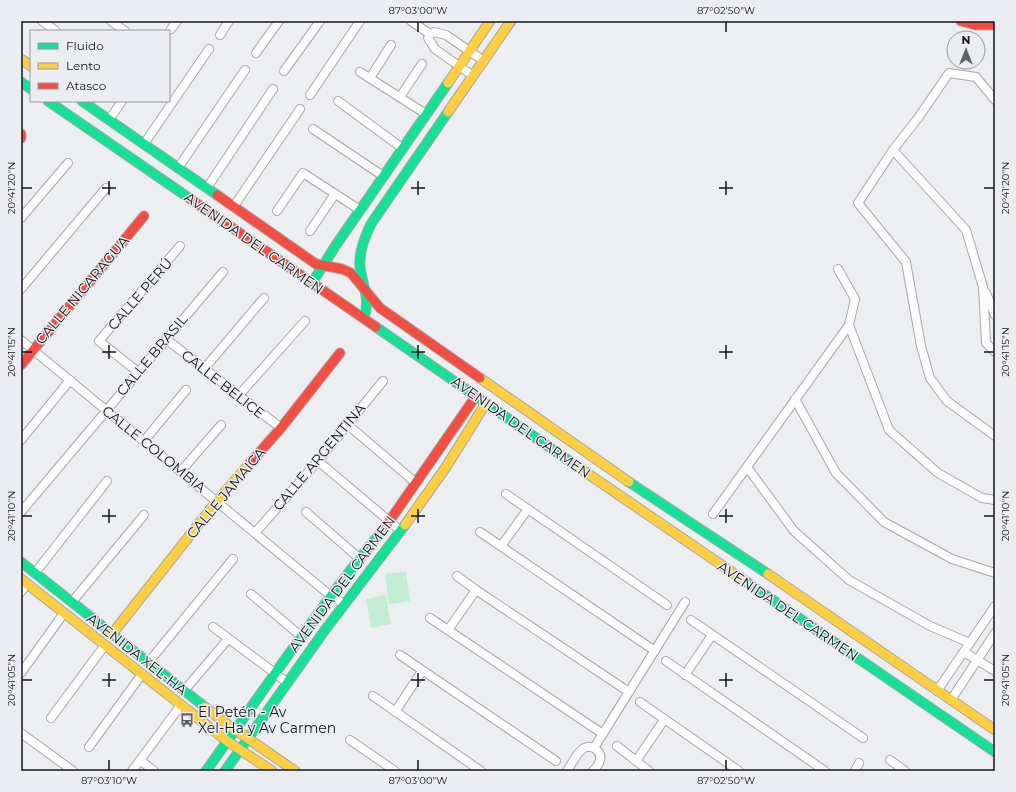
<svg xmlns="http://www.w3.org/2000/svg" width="1016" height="792" font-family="Montserrat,sans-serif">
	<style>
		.grass { fill: #c3edd2 }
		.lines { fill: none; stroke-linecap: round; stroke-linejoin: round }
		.street-casing { stroke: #a6a8aa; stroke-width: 10 }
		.fast-casing { stroke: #a6a8aa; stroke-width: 11 }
		.slow-casing { stroke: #a6a8aa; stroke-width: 11 }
		.jam-casing { stroke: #a6a8aa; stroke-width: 11 }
		.street { stroke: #fcfcfd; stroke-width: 8 }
		.fast { stroke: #16e098; stroke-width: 9 }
		.slow { stroke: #ffcf43; stroke-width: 9 }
		.jam { stroke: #f24e42; stroke-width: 9 }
		.ticks { fill: none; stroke: #151618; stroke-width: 1.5 }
		.labels { text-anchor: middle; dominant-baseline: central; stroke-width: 3; stroke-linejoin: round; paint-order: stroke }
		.street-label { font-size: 14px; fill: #151618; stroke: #ebedf2 }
		.poi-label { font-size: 14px; fill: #151618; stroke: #ebedf2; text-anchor: start }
		.neatline { fill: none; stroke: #151618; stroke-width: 1.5 }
		.ticks-label { font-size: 10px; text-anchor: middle; fill: #151618 }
	</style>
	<rect width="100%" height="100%" fill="#eceef1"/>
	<!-- grass -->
	<g class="grass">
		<polygon points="406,572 410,601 389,604 385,574"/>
		<polygon points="386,595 391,624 371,628 366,599"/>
	</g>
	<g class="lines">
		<defs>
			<g id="street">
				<polyline points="42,21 56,31"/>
				<polyline points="111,21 125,31"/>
				<polyline points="411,21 430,34"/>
				<polyline points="171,29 177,21"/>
				<polyline points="430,34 428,38 435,49 473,76"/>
				<polyline points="430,34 434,32 446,35 484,61"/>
				<polyline points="220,35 229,21"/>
				<polyline points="256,53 279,21"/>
				<polyline points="284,71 320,21"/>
				<polyline points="360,72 426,114"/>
				<polyline points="370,78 391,45"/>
				<polyline points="310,95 360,21"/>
				<polyline points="400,97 422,64"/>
				<polyline points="995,100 976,77 949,73 918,118 893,150 858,203 906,262 921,346 930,378 947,401 995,436"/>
				<polyline points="338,101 402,148"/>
				<polyline points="109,120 122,101"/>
				<polyline points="313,129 383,176"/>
				<polyline points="144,144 209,49"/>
				<polyline points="893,150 966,230 983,287 986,343 995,352"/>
				<polyline points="178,168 245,70"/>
				<polyline points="207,188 273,89"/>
				<polyline points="234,206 300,109"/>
				<polyline points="277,211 303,173 360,210"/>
				<polyline points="21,218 68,163"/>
				<polyline points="310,231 335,194"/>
				<polyline points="838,269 855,299 849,325 889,430 938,473 982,498 995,500"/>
				<polyline points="21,289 106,188"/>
				<polyline points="986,293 995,315"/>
				<polyline points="166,339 281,428"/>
				<polyline points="21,340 331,596 344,604"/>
				<polyline points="204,369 264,298"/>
				<polyline points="138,372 99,341 180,246"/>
				<polyline points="239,395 305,321"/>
				<polyline points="795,399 836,473 884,522 952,559 995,573"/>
				<polyline points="348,425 416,483"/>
				<polyline points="21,440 70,380"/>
				<polyline points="144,441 186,390"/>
				<polyline points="318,461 401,531"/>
				<polyline points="747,467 794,531 849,580 930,626 970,643"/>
				<polyline points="181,471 221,425"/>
				<polyline points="506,494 667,605"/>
				<polyline points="21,512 223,272"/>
				<polyline points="306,512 359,558"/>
				<polyline points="713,514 849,325"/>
				<polyline points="480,532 655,651"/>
				<polyline points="255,533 318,461 383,381"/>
				<polyline points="501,546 528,509"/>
				<polyline points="35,573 107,481"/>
				<polyline points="457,576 476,590 629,692"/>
				<polyline points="21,592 27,584"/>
				<polyline points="251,594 302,637"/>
				<polyline points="72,602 144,515"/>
				<polyline points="430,618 603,734"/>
				<polyline points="691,620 863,738"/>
				<polyline points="213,627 288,683"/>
				<polyline points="448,630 476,590"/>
				<polyline points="964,652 995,671"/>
				<polyline points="400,655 556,761"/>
				<polyline points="666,661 825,771"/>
				<polyline points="148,663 233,559"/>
				<polyline points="21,673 64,613"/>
				<polyline points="685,675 712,635"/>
				<polyline points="184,691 228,639"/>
				<polyline points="937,691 995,606"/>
				<polyline points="373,696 481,771"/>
				<polyline points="951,700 995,633"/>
				<polyline points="640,702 739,771"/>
				<polyline points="395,712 422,671"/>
				<polyline points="51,718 105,645"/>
				<polyline points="21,733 73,771"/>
				<polyline points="350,740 395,771"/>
				<polyline points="617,746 649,771"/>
				<polyline points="89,747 142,674"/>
				<polyline points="594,748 685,602"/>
				<polyline points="140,760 154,771"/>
				<polyline points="890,760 905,771"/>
				<polyline points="636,761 664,720"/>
				<polyline points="132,771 181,705"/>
				<path d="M567,771C572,764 577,752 584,748C592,744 602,751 600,760C599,764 596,768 593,771"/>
				<polyline points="855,771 859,763"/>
			</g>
			<g id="fast">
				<polyline points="21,82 31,89"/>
				<polyline points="48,101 192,200"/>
				<polyline points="82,101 217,195"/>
				<polyline points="312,283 336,245 448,83"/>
				<path d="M364,318C371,298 362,286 360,266C359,251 365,237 371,224L448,112"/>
				<polyline points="376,327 578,467"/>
				<polyline points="629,482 768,574"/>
				<polyline points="21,562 205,707"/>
				<polyline points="745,581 995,752"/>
				<path d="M206,771C265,689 321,604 386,526"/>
				<polyline points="225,771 325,630 405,525"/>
			</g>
			<g id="slow">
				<polyline points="21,59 31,66"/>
				<polyline points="448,83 490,21"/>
				<polyline points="448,112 511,21"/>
				<polyline points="480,378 629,482"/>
				<polyline points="578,467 745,581"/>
				<polyline points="405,525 446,467 486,403"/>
				<polyline points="768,574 995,730"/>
				<polyline points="21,579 227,741 272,771"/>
				<polyline points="112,634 217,501 250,463"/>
				<polyline points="205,707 224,722 295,771"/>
			</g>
			<g id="jam">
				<polyline points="961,21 975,25 995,25"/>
				<polyline points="21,134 21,138"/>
				<polyline points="217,195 316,264 342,269 351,273 380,308 480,378"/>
				<polyline points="192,200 376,327"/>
				<polyline points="21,365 144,216"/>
				<polyline points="250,463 281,428 340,353"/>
				<polyline points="386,526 476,396"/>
			</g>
		</defs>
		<!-- street casing -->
		<use href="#street" class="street-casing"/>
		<!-- fast casing -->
		<use href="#fast" class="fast-casing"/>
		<!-- slow casing -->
		<use href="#slow" class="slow-casing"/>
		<!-- jam casing -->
		<use href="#jam" class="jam-casing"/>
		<!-- street -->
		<use href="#street" class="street"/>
		<!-- fast -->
		<use href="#fast" class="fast"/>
		<!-- slow -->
		<use href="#slow" class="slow"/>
		<!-- jam -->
		<use href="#jam" class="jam"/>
	</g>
	<!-- ticks -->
	<path class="ticks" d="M418,22V32M726,22V32M109,181V195M418,181V195M726,181V195M22,188H32M102,188H116M411,188H425M719,188H733M984,188H994M109,345V359M418,345V359M726,345V359M22,352H32M102,352H116M411,352H425M719,352H733M984,352H994M109,509V523M418,509V523M726,509V523M22,516H32M102,516H116M411,516H425M719,516H733M984,516H994M109,673V687M418,673V687M726,673V687M22,680H32M102,680H116M411,680H425M719,680H733M984,680H994M109,760V770M418,760V770M726,760V770"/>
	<!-- icons -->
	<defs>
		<symbol id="bus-bare" viewBox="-9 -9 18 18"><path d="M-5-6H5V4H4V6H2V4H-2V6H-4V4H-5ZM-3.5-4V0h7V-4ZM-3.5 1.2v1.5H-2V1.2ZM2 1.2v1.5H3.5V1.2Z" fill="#606264" stroke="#ebedf2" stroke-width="2.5" paint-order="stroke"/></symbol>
	</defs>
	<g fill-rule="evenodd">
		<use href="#bus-bare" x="177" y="710" width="20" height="20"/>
	</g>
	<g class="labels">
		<!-- street labels -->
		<g class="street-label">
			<text transform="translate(254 243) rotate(35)">AVENIDA DEL CARMEN</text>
			<text transform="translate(82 290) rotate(-50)">CALLE NICARAGUA</text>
			<text transform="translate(140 294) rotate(-49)">CALLE PERÚ</text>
			<text transform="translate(152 355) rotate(-50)">CALLE BRASIL</text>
			<text transform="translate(223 384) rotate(38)">CALLE BELICE</text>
			<text transform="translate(521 427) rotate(35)">AVENIDA DEL CARMEN</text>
			<text transform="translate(154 449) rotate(39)">CALLE COLOMBIA</text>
			<text transform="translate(319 457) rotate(-50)">CALLE ARGENTINA</text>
			<text transform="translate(226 493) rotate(-50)">CALLE JAMAICA</text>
			<text transform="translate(342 584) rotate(-53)">AVENIDA DEL CARMEN</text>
			<text transform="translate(788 611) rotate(34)">AVENIDA DEL CARMEN</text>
			<text transform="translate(137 654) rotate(38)">AVENIDA XEL-HA</text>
		</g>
		<!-- poi labels -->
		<g class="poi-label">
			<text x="198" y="712">El Petén - Av<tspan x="198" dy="16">Xel-Ha y Av Carmen</tspan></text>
		</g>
	</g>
	<!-- border -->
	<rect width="1016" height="792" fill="none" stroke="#ebedf2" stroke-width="44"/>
	<!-- legend -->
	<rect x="30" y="30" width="140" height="72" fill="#ebedf2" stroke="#95979b"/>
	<rect x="38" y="43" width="20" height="6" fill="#16e098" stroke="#95979b"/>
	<text x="66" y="50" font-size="12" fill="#151618">Fluido</text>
	<rect x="38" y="63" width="20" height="6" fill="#ffcf43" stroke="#95979b"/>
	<text x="66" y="70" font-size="12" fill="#151618">Lento</text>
	<rect x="38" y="83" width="20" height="6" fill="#f24e42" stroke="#95979b"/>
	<text x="66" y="90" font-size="12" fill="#151618">Atasco</text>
	<!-- north arrow -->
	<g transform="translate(966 50)"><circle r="19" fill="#ebedf2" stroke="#95979b"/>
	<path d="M0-3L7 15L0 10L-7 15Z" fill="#606264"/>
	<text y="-6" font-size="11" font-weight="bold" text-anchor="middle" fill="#151618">N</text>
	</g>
	<rect x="22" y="22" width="972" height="748" class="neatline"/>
	<g class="ticks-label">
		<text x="418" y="14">87°03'00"W</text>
		<text x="726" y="14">87°02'50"W</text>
		<text transform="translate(11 188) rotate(-90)" y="4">20°41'20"N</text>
		<text transform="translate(1005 188) rotate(-90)" y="4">20°41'20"N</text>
		<text transform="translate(11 352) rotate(-90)" y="4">20°41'15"N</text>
		<text transform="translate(1005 352) rotate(-90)" y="4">20°41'15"N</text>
		<text transform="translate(11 516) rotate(-90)" y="4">20°41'10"N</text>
		<text transform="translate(1005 516) rotate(-90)" y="4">20°41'10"N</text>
		<text transform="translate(11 680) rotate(-90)" y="4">20°41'05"N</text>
		<text transform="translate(1005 680) rotate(-90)" y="4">20°41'05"N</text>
		<text x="109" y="784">87°03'10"W</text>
		<text x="418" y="784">87°03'00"W</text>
		<text x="726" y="784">87°02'50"W</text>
	</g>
</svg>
